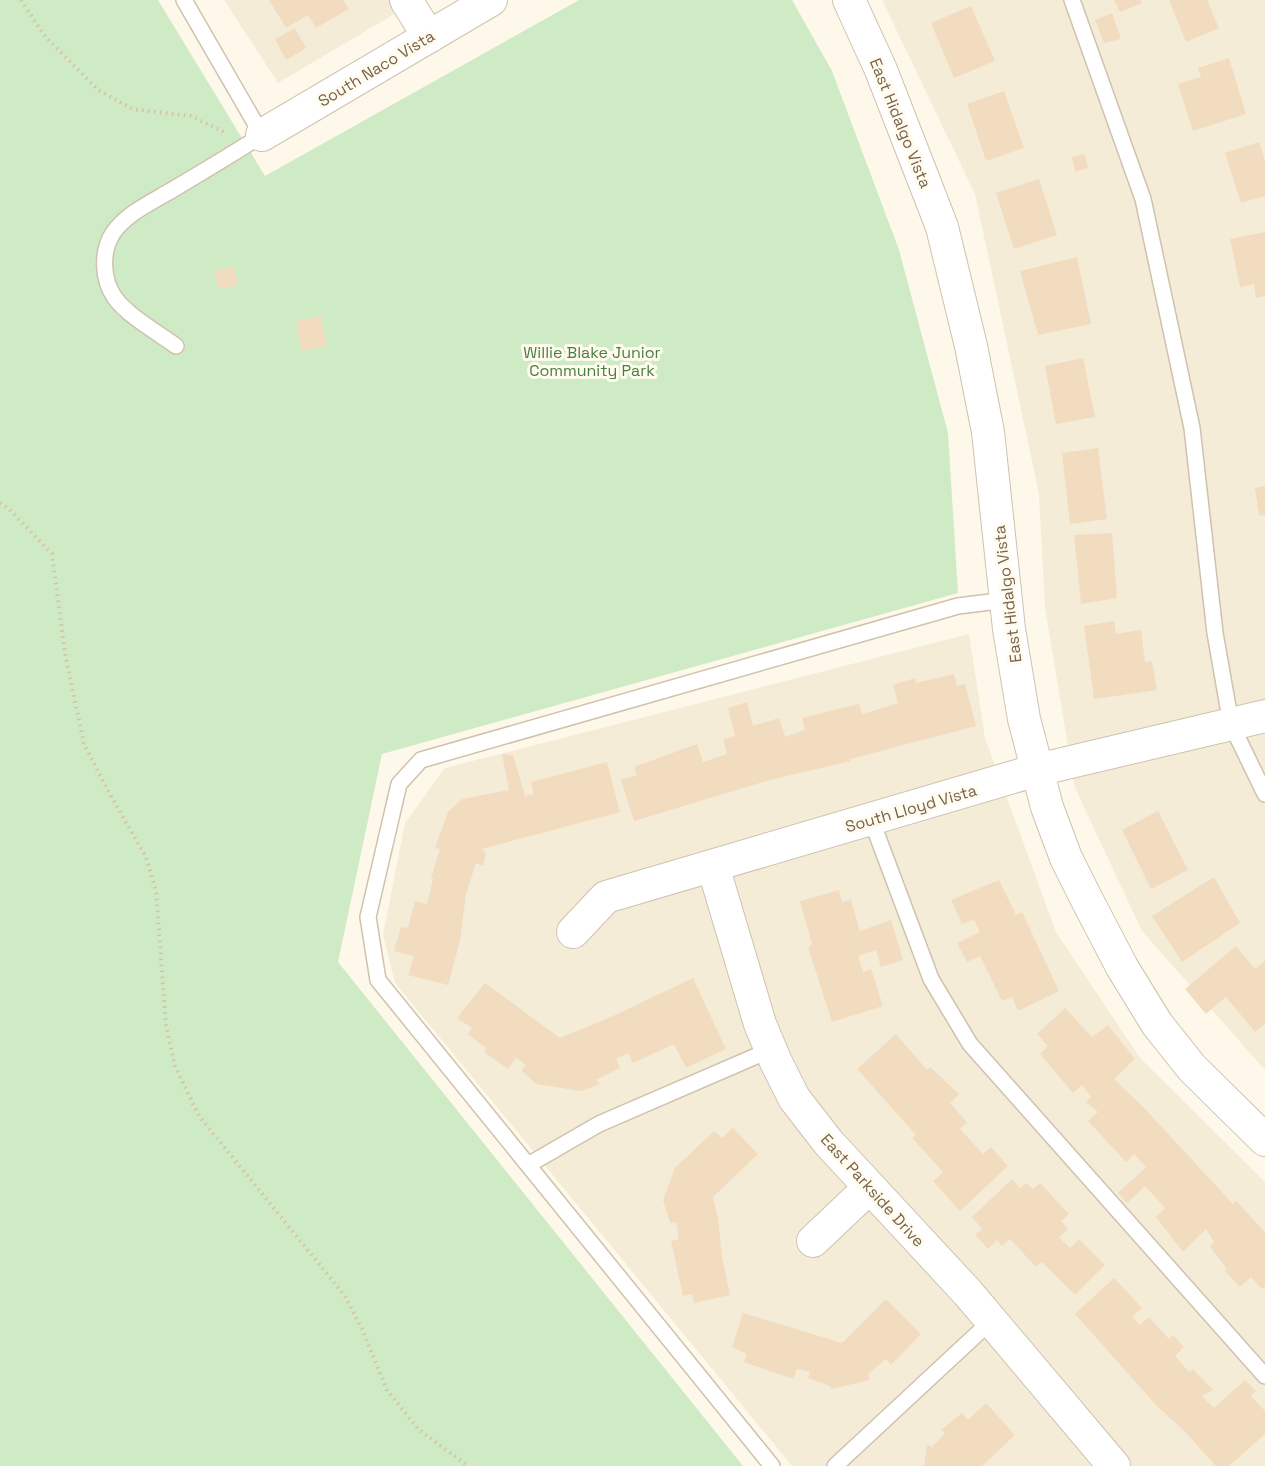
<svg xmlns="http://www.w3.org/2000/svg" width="1265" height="1466" font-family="'Space Grotesk',sans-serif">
<rect width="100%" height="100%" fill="#fdf8e9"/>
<path fill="#f4ecd7" d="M 224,0 L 418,0 L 278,83 Z
M 882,0 L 1265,0 L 1265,1070 L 1142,931 L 1075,788 L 1045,608 L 1039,494 L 975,194 Z
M 969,634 L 985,738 L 1056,932 L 1140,1058 L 1265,1182 L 1265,1466 L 792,1466 L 395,983 L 383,935 L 405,823 L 445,768 Z"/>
<path fill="#cfebc6" d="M 0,0 L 158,0 L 265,176 L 579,0 L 792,0 L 832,71 L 899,250 L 948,433 L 958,593 L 382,754 L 338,962 L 743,1466 L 0,1466 Z"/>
<path fill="#f2dcc0" d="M 269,0 L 343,0 L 349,9 L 316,28 L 308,15 L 286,28 Z
M 1114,0 L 1140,0 L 1142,3 L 1120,12 Z
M 1169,0 L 1207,0 L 1219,28 L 1186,42 Z
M 971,6 L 995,61 L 954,78 L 931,23 Z
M 1112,13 L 1121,39 L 1104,43 L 1095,20 Z
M 295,28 L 306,48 L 286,60 L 275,39 Z
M 1229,58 L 1246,114 L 1193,131 L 1178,84 L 1201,77 L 1198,68 Z
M 1004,91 L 1024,148 L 986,161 L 967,104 Z
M 1259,142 L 1265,161 L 1265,196 L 1241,203 L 1225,153 Z
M 1085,154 L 1088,168 L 1075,172 L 1072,157 Z
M 1039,179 L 1057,235 L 1014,249 L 996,193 Z
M 1265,232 L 1265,296 L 1256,298 L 1254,284 L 1240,287 L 1230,239 Z
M 1077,257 L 1091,324 L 1038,335 L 1020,271 Z
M 234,267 L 238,285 L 218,289 L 215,270 Z
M 321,316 L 327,346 L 301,351 L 296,321 Z
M 1083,358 L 1095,417 L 1056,424 L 1045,366 Z
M 1098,448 L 1107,519 L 1070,524 L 1062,453 Z
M 1265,486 L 1265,516 L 1259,515 L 1255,488 Z
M 1112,533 L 1117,598 L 1081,604 L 1074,535 Z
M 1114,621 L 1116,634 L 1141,630 L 1145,662 L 1152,661 L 1157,690 L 1094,699 L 1084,626 Z
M 954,674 L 957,686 L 965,684 L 976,726 L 850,759 L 851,761 L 770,780 L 634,821 L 621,780 L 637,775 L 634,767 L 697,744 L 703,762 L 727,754 L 723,739 L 735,736 L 728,708 L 747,702 L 753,726 L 779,718 L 785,737 L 805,730 L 802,718 L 859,704 L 862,714 L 876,710 L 898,703 L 893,685 L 915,678 L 916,683 Z
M 502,754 L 513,755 L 525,796 L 534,794 L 531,782 L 607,762 L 620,812 L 482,849 L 486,854 L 483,866 L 476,863 L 466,894 L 460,941 L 448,985 L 408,975 L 414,956 L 394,951 L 401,927 L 408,928 L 415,901 L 427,904 L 433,879 L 431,878 L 440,849 L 435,848 L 448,812 L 462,799 L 509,790 Z
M 1158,811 L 1188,870 L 1151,889 L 1122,830 Z
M 1214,877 L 1240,923 L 1182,962 L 1152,916 Z
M 999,880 L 1016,915 L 1022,912 L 1059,991 L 1018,1011 L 1012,997 L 1002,1001 L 980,956 L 967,962 L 957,943 L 980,932 L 974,920 L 962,924 L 951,900 Z
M 839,890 L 842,902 L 851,900 L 860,931 L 891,920 L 903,960 L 881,967 L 876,950 L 858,956 L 863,972 L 871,969 L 883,1006 L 832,1022 L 808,947 L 812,944 L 800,901 Z
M 1236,946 L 1255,969 L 1265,961 L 1265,1024 L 1255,1032 L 1226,997 L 1206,1014 L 1185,989 Z
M 693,978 L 726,1049 L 686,1068 L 674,1044 L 633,1063 L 628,1053 L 616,1059 L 620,1068 L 596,1080 L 600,1084 L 581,1091 L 536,1084 L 521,1070 L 526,1065 L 516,1058 L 508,1069 L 484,1052 L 486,1048 L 468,1034 L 472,1028 L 457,1018 L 485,983 L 560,1038 L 611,1017 Z
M 1065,1008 L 1092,1037 L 1108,1025 L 1135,1059 L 1114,1079 L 1145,1109 L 1233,1204 L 1236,1201 L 1265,1232 L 1265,1286 L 1262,1289 L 1251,1277 L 1240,1287 L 1224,1270 L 1227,1269 L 1210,1247 L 1214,1242 L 1206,1229 L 1183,1252 L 1156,1217 L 1165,1208 L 1145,1186 L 1127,1203 L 1118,1193 L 1146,1167 L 1134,1154 L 1126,1162 L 1088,1121 L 1098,1112 L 1086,1102 L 1091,1097 L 1082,1085 L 1073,1093 L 1040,1054 L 1048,1046 L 1037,1034 Z
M 896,1034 L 927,1070 L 930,1067 L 959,1094 L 950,1103 L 967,1122 L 960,1129 L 983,1154 L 991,1147 L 1008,1166 L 960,1211 L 933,1181 L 943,1172 L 912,1138 L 916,1135 L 857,1069 Z
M 733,1128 L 758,1154 L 713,1197 L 718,1218 L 722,1257 L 730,1295 L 694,1303 L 692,1294 L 683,1296 L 671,1241 L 679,1239 L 676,1222 L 670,1223 L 663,1200 L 675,1168 L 714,1131 L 722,1138 Z
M 1012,1179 L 1020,1188 L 1026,1183 L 1033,1189 L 1040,1183 L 1069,1214 L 1061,1221 L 1068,1229 L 1059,1237 L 1070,1248 L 1079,1239 L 1105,1265 L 1075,1295 L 1042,1262 L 1036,1267 L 1010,1239 L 1002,1246 L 997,1240 L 988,1249 L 975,1235 L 982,1229 L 972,1217 Z
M 1114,1278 L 1142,1308 L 1132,1317 L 1140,1325 L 1149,1317 L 1169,1339 L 1173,1335 L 1184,1347 L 1175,1356 L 1189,1372 L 1193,1369 L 1213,1390 L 1202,1396 L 1214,1408 L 1245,1380 L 1256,1391 L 1251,1396 L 1265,1411 L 1265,1434 L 1229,1466 L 1216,1466 L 1186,1433 L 1155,1404 L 1075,1314 Z
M 886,1299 L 921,1334 L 891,1365 L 886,1359 L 868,1374 L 869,1380 L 832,1389 L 830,1386 L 808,1378 L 810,1372 L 797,1369 L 793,1379 L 744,1362 L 747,1354 L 732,1347 L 743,1313 L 842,1343 Z
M 986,1403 L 1015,1435 L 982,1466 L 924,1466 L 927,1445 L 932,1447 L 945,1433 L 941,1430 L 962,1413 L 968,1420 Z"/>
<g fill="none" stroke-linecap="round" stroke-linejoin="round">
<g stroke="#cfc2ae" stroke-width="18">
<path id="lane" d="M 1072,0 L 1143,199 L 1192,428 L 1215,633 L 1231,724 L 1265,794
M 176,346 C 157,332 128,316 115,298 C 102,280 101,251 113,233 C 127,213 152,202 172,190 C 202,172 233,154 262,135 L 184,0
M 871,819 L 931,979 L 970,1044 L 1265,1376
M 528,1165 L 599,1124 L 770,1050
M 772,1466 L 378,980 L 368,917 L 399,784 L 421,760 L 958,606 L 1006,600
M 835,1466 L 991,1321"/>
</g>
<g stroke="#cfc2ae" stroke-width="34">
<path id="street" d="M 406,0 L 429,37
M 849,0 L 881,70 L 942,227 L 971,346 L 988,432 L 1009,629 L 1024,719 L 1047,807 L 1066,858 L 1086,898 L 1122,967 L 1157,1024 L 1192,1068 L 1265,1140
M 262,135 L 491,0
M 713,866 L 760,1024 L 776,1062 L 794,1098 L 828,1142 L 968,1293 L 1114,1466
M 573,932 L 606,897 L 1037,770 L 1265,716
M 813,1241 L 870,1187"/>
</g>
<path stroke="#d8c0a2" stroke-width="4" stroke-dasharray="1.5 4.5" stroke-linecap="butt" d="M 21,0 L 44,35 L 97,89 L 132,109 L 191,116 L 224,132
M 0,503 L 9,509 L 52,554 L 65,653 L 84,744 L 107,789 L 146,857 L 156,891 L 166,1026 L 175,1066 L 199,1116 L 345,1296 L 362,1329 L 387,1390 L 418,1429 L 468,1466"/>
<use href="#lane" stroke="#fff" stroke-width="15"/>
<use href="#street" stroke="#fff" stroke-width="32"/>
</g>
<g text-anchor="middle" stroke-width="6" stroke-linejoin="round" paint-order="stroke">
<g font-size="16" fill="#78624c" stroke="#fffbef">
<text transform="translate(376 68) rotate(-31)" y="6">South Naco Vista</text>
<text transform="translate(901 123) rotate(68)" y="6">East Hidalgo Vista</text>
<text transform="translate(1007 594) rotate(-97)" y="6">East Hidalgo Vista</text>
<text transform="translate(911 808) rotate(-16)" y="6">South Lloyd Vista</text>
<text transform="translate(873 1190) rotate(48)" y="6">East Parkside Drive</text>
</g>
<g font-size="16" fill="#4b7e43" stroke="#fffbef">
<text x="592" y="358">Willie Blake Junior<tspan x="592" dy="18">Community Park</tspan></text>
</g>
</g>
</svg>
